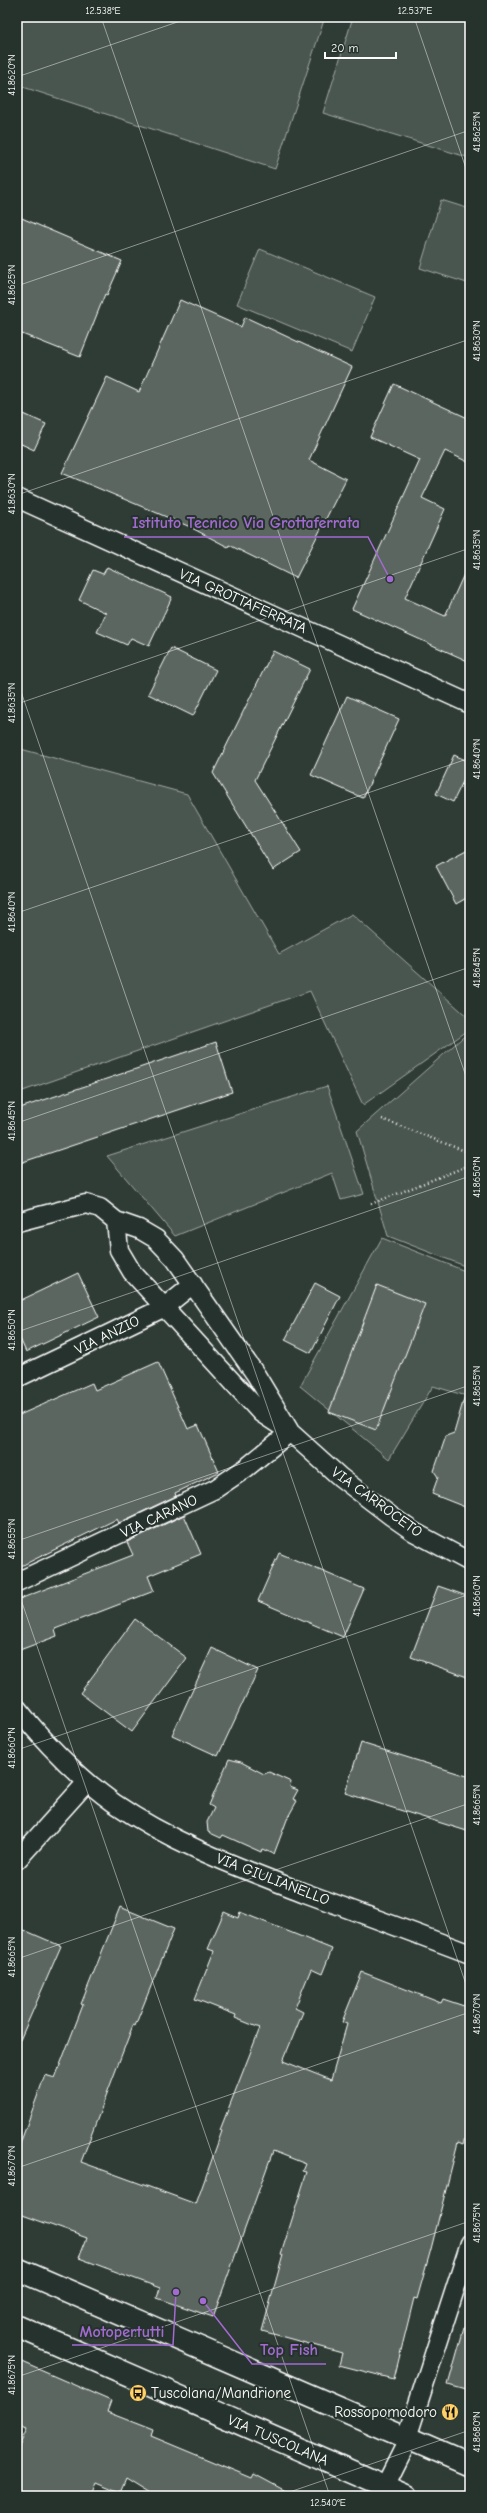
<svg xmlns="http://www.w3.org/2000/svg" width="487" height="2513" font-family="'Comic Neue',sans-serif">
<rect width="100%" height="100%" fill="#2f3b35"/>
<filter id="ink" filterUnits="userSpaceOnUse"><feTurbulence type="fractalNoise" baseFrequency=".025" numOctaves="2"/><feDisplacementMap in="SourceGraphic" scale="8" xChannelSelector="R" yChannelSelector="G"/><feConvolveMatrix kernelMatrix="1 2 1 2 8 2 1 2 1" color-interpolation-filters="sRGB"/></filter>
<g filter="url(#ink)">
<path fill="#4a544f" stroke="#a4aaa7" d="M 17,17 L 325,17 L 275,169 L 17,85 Z
M 353,17 L 470,17 L 470,158 L 323,113 Z
M 441,200 L 470,209 L 470,284 L 420,268 Z
M 260,249 L 375,297 L 352,352 L 237,304 Z
M 17,748 L 187,794 L 279,954 L 352,914 L 470,1019 L 470,1029 L 363,1105 L 310,991 L 17,1093 Z
M 470,1031 L 470,1268 L 388,1236 L 357,1131 Z
M 327,1086 L 364,1194 L 341,1200 L 332,1173 L 175,1236 L 107,1156 Z
M 382,1238 L 470,1273 L 470,1397 L 433,1386 L 389,1459 L 300,1386 Z"/>
<path fill="#5b6661" stroke="#fff" d="M 17,216 L 122,261 L 107,295 L 105,294 L 80,357 L 17,332 Z
M 180,300 L 241,327 L 245,317 L 352,367 L 309,460 L 346,479 L 296,578 L 229,545 L 228,547 L 188,526 L 62,473 L 107,377 L 139,392 Z
M 394,384 L 470,419 L 470,463 L 445,451 L 422,498 L 445,509 L 405,598 L 445,616 L 470,561 L 470,662 L 352,609 L 420,460 L 370,437 Z
M 17,411 L 46,424 L 34,450 L 17,442 Z
M 107,567 L 172,597 L 149,646 L 131,638 L 127,645 L 97,632 L 106,613 L 79,600 L 93,570 L 103,574 Z
M 171,648 L 216,670 L 193,716 L 148,694 Z
M 273,651 L 310,669 L 255,780 L 301,852 L 273,870 L 213,773 Z
M 347,696 L 399,719 L 363,798 L 311,775 Z
M 454,755 L 470,762 L 470,767 L 453,802 L 436,794 Z
M 470,848 L 470,896 L 456,904 L 436,866 Z
M 216,1042 L 232,1092 L 17,1164 L 17,1109 Z
M 78,1273 L 99,1317 L 26,1352 L 17,1332 L 17,1302 Z
M 315,1283 L 340,1296 L 311,1353 L 285,1340 Z
M 377,1285 L 425,1304 L 376,1430 L 329,1412 Z
M 158,1362 L 188,1429 L 198,1425 L 219,1472 L 175,1493 L 176,1496 L 119,1523 L 117,1519 L 17,1568 L 17,1416 L 92,1383 L 95,1390 Z
M 465,1395 L 470,1396 L 470,1509 L 432,1494 L 438,1477 L 434,1471 L 446,1436 L 454,1433 Z
M 184,1515 L 201,1554 L 148,1576 L 154,1591 L 55,1629 L 57,1636 L 17,1651 L 17,1600 L 133,1555 L 127,1542 Z
M 279,1553 L 364,1589 L 343,1637 L 258,1601 Z
M 438,1586 L 470,1597 L 470,1678 L 411,1657 Z
M 135,1619 L 187,1658 L 132,1732 L 80,1693 Z
M 212,1648 L 258,1670 L 218,1756 L 172,1735 Z
M 361,1743 L 470,1777 L 470,1832 L 345,1793 Z
M 229,1759 L 241,1762 L 264,1774 L 269,1772 L 291,1782 L 290,1787 L 298,1790 L 293,1799 L 297,1801 L 288,1817 L 274,1854 L 262,1849 L 261,1852 L 223,1835 L 221,1838 L 208,1832 L 207,1822 L 214,1808 L 209,1805 Z
M 120,1907 L 174,1929 L 135,2026 L 133,2025 L 81,2162 L 196,2204 L 222,2131 L 220,2130 L 260,2028 L 235,2018 L 236,2015 L 195,1999 L 214,1951 L 208,1949 L 224,1912 L 238,1918 L 240,1912 L 332,1949 L 322,1974 L 311,1969 L 295,2008 L 303,2012 L 283,2061 L 331,2080 L 347,2024 L 342,2022 L 362,1972 L 441,2003 L 443,1999 L 470,2008 L 470,2121 L 463,2144 L 458,2142 L 431,2249 L 417,2299 L 414,2298 L 394,2379 L 339,2365 L 342,2353 L 262,2331 L 283,2255 L 281,2254 L 307,2172 L 303,2171 L 306,2164 L 273,2151 L 213,2317 L 157,2298 L 160,2288 L 79,2258 L 87,2238 L 17,2213 L 17,2152 L 45,2075 L 55,2078 L 83,2005 L 81,2004 Z
M 17,1927 L 61,1946 L 17,2047 Z
M 464,2328 L 470,2328 L 470,2391 L 448,2385 Z
M 17,2360 L 111,2401 L 107,2412 L 153,2430 L 151,2436 L 252,2478 L 254,2474 L 295,2496 L 155,2496 L 126,2478 L 120,2492 L 96,2482 L 90,2496 L 17,2496 L 17,2451 L 27,2429 L 17,2425 Z"/>
<g fill="none" stroke-linecap="round" stroke-linejoin="round">
<g stroke="#fff" stroke-width="21">
<path id="street" d="M 17,498 L 470,704
M 116,1221 L 119,1250 L 132,1272 L 261,1413 L 290,1432 L 340,1477 L 391,1516 L 414,1532 L 470,1562
M 17,1222 L 86,1204 L 100,1208 L 116,1221 L 139,1229 L 156,1239 L 175,1259 L 256,1375 L 289,1430
M 17,1378 L 163,1308 L 193,1284
M 17,1582 L 215,1489 L 246,1468 L 290,1432
M 17,1708 C 45,1743 78,1777 114,1803 C 172,1843 240,1868 305,1893 C 360,1913 415,1933 470,1954
M 17,1860 L 87,1782
M 385,2486 L 403,2450 L 470,2243"/>
</g>
<g stroke="#fff" stroke-width="25">
<path id="primary" d="M 17,2269 L 470,2465
M 17,2326 L 407,2496"/>
</g>
<path stroke="#fff" stroke-width="2.5" stroke-dasharray="1 3" stroke-linecap="butt" d="M 382,1119 L 470,1153
M 371,1204 L 470,1165"/>
<use href="#street" stroke="#26332d" stroke-width="18"/>
<use href="#primary" stroke="#26332d" stroke-width="22"/>
</g>
</g>
<path fill="none" stroke="#fff" stroke-width="1" stroke-opacity="0.45" d="M 101,17 L 470,1088M 414,17 L 470,180M 17,77 L 192,17M 17,286 L 470,130M 17,495 L 470,339M 17,680 L 470,1996M 17,704 L 470,548M 17,913 L 470,758M 17,1123 L 470,967M 17,1332 L 470,1176M 17,1541 L 470,1385M 17,1588 L 330,2496M 17,1750 L 470,1594M 17,1959 L 470,1803M 17,2168 L 470,2012M 17,2377 L 470,2221M 278,2496 L 470,2430"/>
<defs>
<g id="bus-disc" transform="scale(0.9)"><circle r="9.5" fill="#ffd166" stroke="#26332d"/><path d="M-5-6H5V4H4V6H2V4H-2V6H-4V4H-5ZM-3.5-4V0h7V-4ZM-3.5 1.2v1.5H-2V1.2ZM2 1.2v1.5H3.5V1.2Z" fill="#111"/></g>
<g id="restaurant-disc" transform="scale(0.9)"><circle r="9.5" fill="#ffd166" stroke="#26332d"/><path d="M-5-6h1v4h1v-4h1v4h1v-4h1v5L-1.5 .5V6h-2V.5L-5-1ZM5-6V6H3V1.5H1.5Q1.5-4 5-6Z" fill="#111"/></g>
</defs>
<g fill-rule="evenodd">
<use href="#bus-disc" x="138" y="2393"/>
<use href="#restaurant-disc" x="450" y="2412"/>
</g>
<g text-anchor="middle" stroke-width="4" stroke-linejoin="round" paint-order="stroke">
<g font-size="15" fill="#fff" stroke="#26332d">
<text transform="translate(243 601) rotate(24)" y="5">VIA GROTTAFERRATA</text>
<text transform="translate(107 1335) rotate(-26)" y="5">VIA ANZIO</text>
<text transform="translate(377 1502) rotate(36)" y="5">VIA CARROCETO</text>
<text transform="translate(159 1516) rotate(-25)" y="5">VIA CARANO</text>
<text transform="translate(273 1879) rotate(21)" y="5">VIA GIULIANELLO</text>
<text transform="translate(278 2440) rotate(23)" y="5">VIA TUSCOLANA</text>
</g>
<g font-size="15" fill="#fff" stroke="#26332d" text-anchor="start">
<text x="151" y="2398">Tuscolana/Mandrione</text>
<text x="437" y="2417" text-anchor="end">Rossopomodoro</text>
</g>
</g>
<path fill="none" stroke="#a36bd2" stroke-width="1.5" d="M390 579L368 537H124M176 2292L173 2345H72M203 2301L252 2364H326"/>
<g fill="#a36bd2" stroke="#26332d" stroke-width="1.5">
<circle cx="390" cy="579" r="4"/>
<circle cx="176" cy="2292" r="4"/>
<circle cx="203" cy="2301" r="4"/>
</g>
<g font-size="16" text-anchor="middle" font-weight="bold" fill="#a36bd2" stroke="#26332d" stroke-width="4" stroke-linejoin="round" paint-order="stroke">
<text x="246" y="528">Istituto Tecnico Via Grottaferrata</text>
<text x="122" y="2337">Motopertutti</text>
<text x="289" y="2355">Top Fish</text>
</g>
<rect width="487" height="2513" fill="none" stroke="#26332d" stroke-width="44"/>
<path d="M325 52v6h71v-6" fill="none" stroke="#ffffff" stroke-width="2"/>
<text x="331" y="52" font-size="12" fill="#ffffff" stroke="#26332d" stroke-width="3" paint-order="stroke">20 m</text>
<rect x="22" y="22" width="443" height="2469" fill="none" stroke="#fff" stroke-width="1.5"/>
<g font-size="10" text-anchor="middle" fill="#fff">
<text x="103" y="14">12.538°E</text>
<text x="415" y="14">12.537°E</text>
<text transform="translate(11 75) rotate(-90)" y="4">41.8620°N</text>
<text transform="translate(476 132) rotate(-90)" y="4">41.8625°N</text>
<text transform="translate(11 285) rotate(-90)" y="4">41.8625°N</text>
<text transform="translate(476 341) rotate(-90)" y="4">41.8630°N</text>
<text transform="translate(11 494) rotate(-90)" y="4">41.8630°N</text>
<text transform="translate(476 550) rotate(-90)" y="4">41.8635°N</text>
<text transform="translate(11 703) rotate(-90)" y="4">41.8635°N</text>
<text transform="translate(476 759) rotate(-90)" y="4">41.8640°N</text>
<text transform="translate(11 912) rotate(-90)" y="4">41.8640°N</text>
<text transform="translate(476 968) rotate(-90)" y="4">41.8645°N</text>
<text transform="translate(11 1121) rotate(-90)" y="4">41.8645°N</text>
<text transform="translate(476 1177) rotate(-90)" y="4">41.8650°N</text>
<text transform="translate(11 1330) rotate(-90)" y="4">41.8650°N</text>
<text transform="translate(476 1386) rotate(-90)" y="4">41.8655°N</text>
<text transform="translate(11 1539) rotate(-90)" y="4">41.8655°N</text>
<text transform="translate(476 1596) rotate(-90)" y="4">41.8660°N</text>
<text transform="translate(11 1748) rotate(-90)" y="4">41.8660°N</text>
<text transform="translate(476 1805) rotate(-90)" y="4">41.8665°N</text>
<text transform="translate(11 1957) rotate(-90)" y="4">41.8665°N</text>
<text transform="translate(476 2014) rotate(-90)" y="4">41.8670°N</text>
<text transform="translate(11 2166) rotate(-90)" y="4">41.8670°N</text>
<text transform="translate(476 2223) rotate(-90)" y="4">41.8675°N</text>
<text transform="translate(11 2375) rotate(-90)" y="4">41.8675°N</text>
<text transform="translate(476 2432) rotate(-90)" y="4">41.8680°N</text>
<text x="328" y="2506">12.540°E</text>
</g>
</svg>
